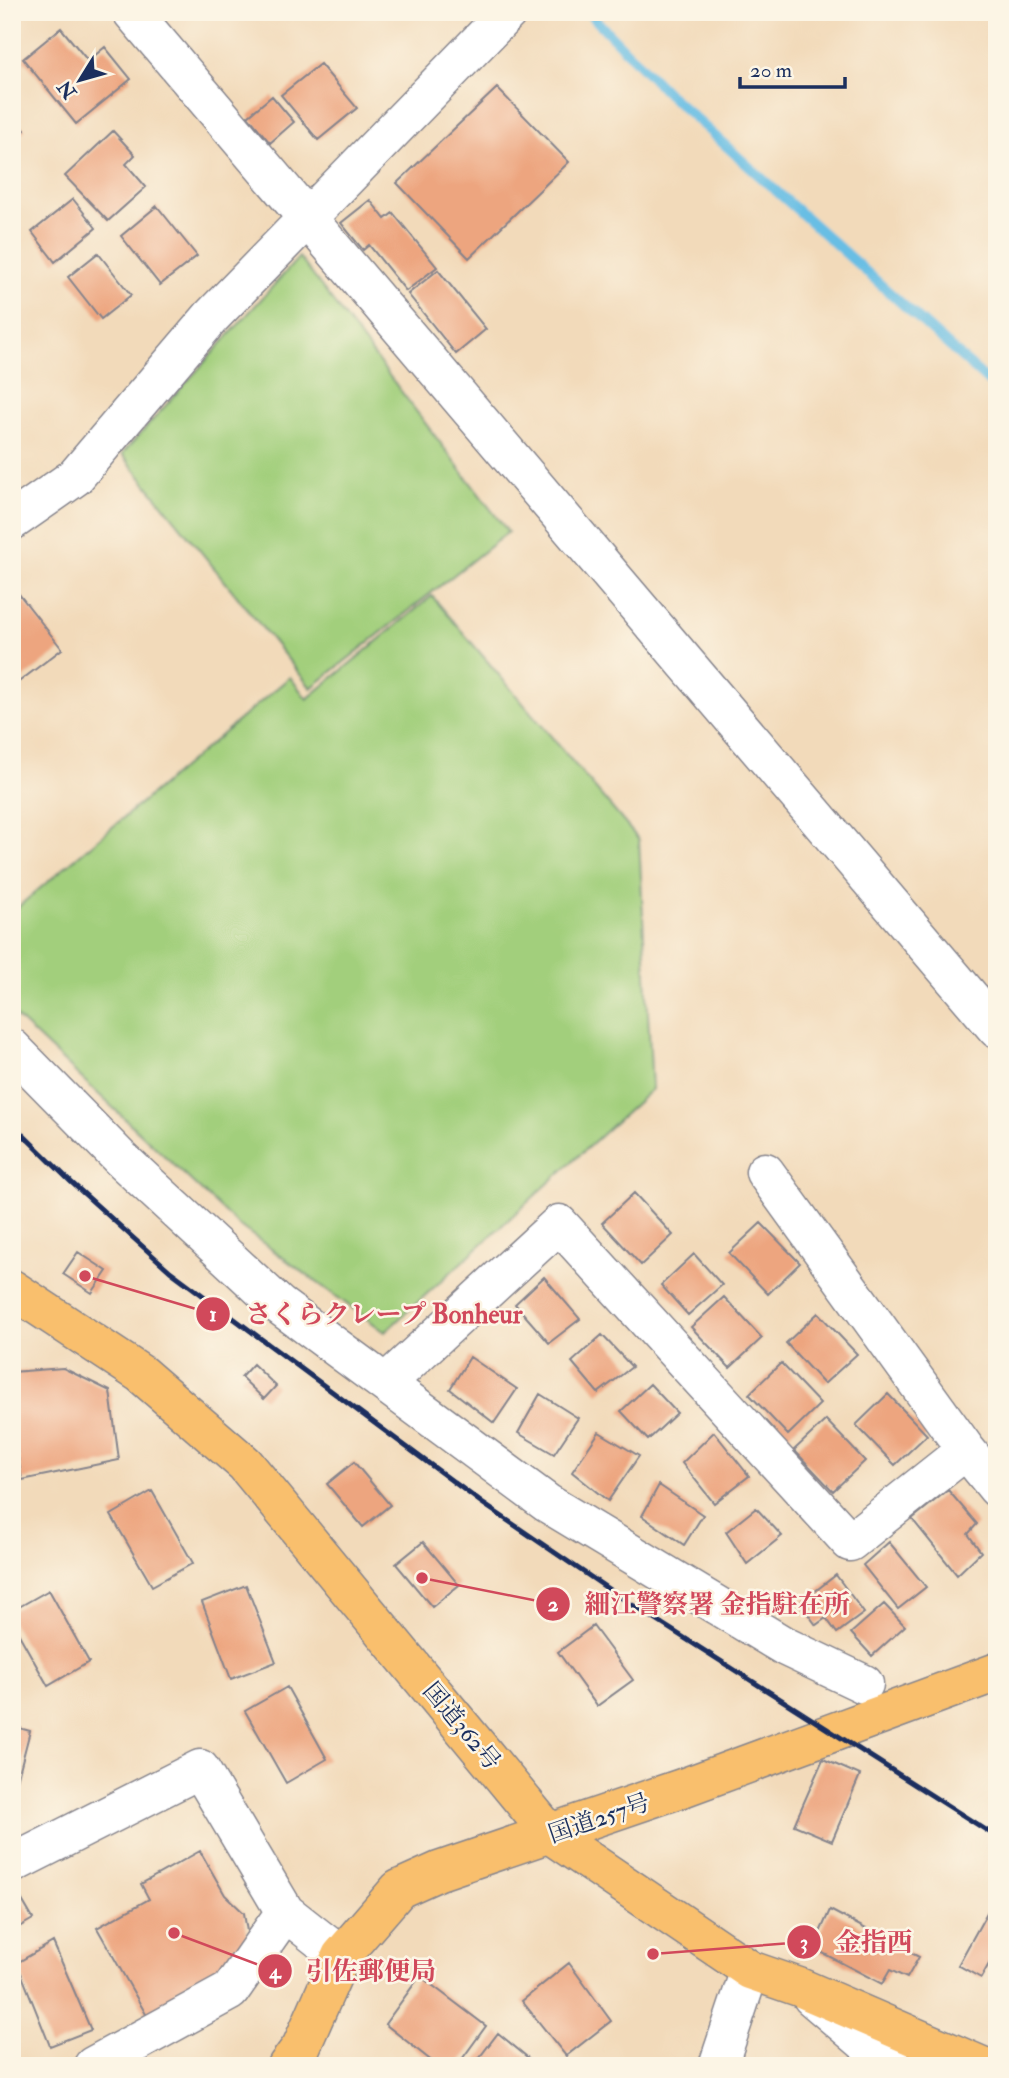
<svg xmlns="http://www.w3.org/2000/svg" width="1009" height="2078" font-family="'IM FELL Double Pica','Noto Serif JP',serif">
<rect width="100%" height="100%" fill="#fcf5e5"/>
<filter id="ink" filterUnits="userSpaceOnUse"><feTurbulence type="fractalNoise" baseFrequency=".0143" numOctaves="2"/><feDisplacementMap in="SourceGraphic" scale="14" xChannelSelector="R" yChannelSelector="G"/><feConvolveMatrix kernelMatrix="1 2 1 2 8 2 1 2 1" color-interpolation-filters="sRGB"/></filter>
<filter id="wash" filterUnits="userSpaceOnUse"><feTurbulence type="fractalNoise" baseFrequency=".00686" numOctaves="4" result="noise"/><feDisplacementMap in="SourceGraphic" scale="28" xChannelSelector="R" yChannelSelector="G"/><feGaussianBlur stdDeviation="1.57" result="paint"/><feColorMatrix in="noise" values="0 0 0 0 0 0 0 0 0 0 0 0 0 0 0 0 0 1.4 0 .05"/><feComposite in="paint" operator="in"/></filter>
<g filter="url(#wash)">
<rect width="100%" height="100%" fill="#f2daba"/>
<path fill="#a2cf7b" stroke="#5e7f6c" stroke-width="2" d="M 299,257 L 508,532 L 311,688 L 122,454 Z
M 432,596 L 639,840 L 652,1089 L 385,1332 L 237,1224 L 12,1013 L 12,912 L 290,677 L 307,699 Z"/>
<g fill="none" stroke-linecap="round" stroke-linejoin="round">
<path stroke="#67bee4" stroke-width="10" d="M 588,12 L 667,93 L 997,389"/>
</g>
<g id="blocks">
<path fill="#eda57f" d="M 61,28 L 88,61 L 105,47 L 131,79 L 76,124 L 23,59 Z
M 320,64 L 357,108 L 318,140 L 281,95 Z
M 497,88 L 569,162 L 469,258 L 397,183 Z
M 272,96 L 294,122 L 270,143 L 248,116 Z
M 12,114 L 25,130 L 12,141 Z
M 113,131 L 135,155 L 126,164 L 146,187 L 108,221 L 65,176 Z
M 73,199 L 96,228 L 55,262 L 32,232 Z
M 370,200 L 385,219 L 393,213 L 437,267 L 406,291 L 369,245 L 363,250 L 341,223 Z
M 157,206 L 197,256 L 160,285 L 121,236 Z
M 98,253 L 131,295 L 101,319 L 68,277 Z
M 438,270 L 486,329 L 456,354 L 408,294 Z
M 12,585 L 62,649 L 12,687 Z
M 634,1193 L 673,1235 L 641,1265 L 602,1223 Z
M 761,1223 L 800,1263 L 768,1294 L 729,1253 Z
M 78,1252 L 107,1271 L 92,1293 L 63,1274 Z
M 694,1254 L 722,1285 L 688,1315 L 661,1285 Z
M 544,1277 L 580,1319 L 549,1343 L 515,1304 Z
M 724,1297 L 762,1338 L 730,1368 L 691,1327 Z
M 818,1313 L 857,1354 L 824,1384 L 786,1343 Z
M 602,1335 L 632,1367 L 598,1393 L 572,1362 Z
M 470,1357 L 517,1389 L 494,1423 L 450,1389 Z
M 781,1363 L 820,1404 L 788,1435 L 749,1394 Z
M 253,1364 L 276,1386 L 264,1399 L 241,1377 Z
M 63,1368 L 110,1391 L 119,1460 L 22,1480 L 12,1422 L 12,1372 Z
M 650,1384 L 677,1413 L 648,1440 L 621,1411 Z
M 540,1394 L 578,1418 L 554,1454 L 518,1433 Z
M 888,1394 L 927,1435 L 895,1465 L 856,1425 Z
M 826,1420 L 865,1461 L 833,1491 L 794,1450 Z
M 599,1432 L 639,1456 L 608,1501 L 572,1472 Z
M 714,1432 L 749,1476 L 714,1503 L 682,1463 Z
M 354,1462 L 390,1505 L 363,1527 L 327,1484 Z
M 659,1485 L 703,1515 L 684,1545 L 642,1516 Z
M 948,1490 L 977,1524 L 968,1534 L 981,1552 L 957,1575 L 912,1519 Z
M 152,1491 L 193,1563 L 152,1586 L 111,1515 Z
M 756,1508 L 782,1536 L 747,1564 L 726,1532 Z
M 423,1542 L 459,1585 L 432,1607 L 396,1564 Z
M 889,1542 L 926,1587 L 898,1609 L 863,1565 Z
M 836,1575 L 864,1613 L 837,1633 L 826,1618 L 816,1625 L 800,1603 Z
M 246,1585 L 276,1662 L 231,1679 L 202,1602 Z
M 49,1590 L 89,1662 L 48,1686 L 12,1622 L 12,1611 Z
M 884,1604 L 905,1626 L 872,1656 L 851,1633 Z
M 593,1626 L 633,1680 L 597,1706 L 558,1652 Z
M 287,1687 L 327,1759 L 286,1783 L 245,1711 Z
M 12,1726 L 30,1731 L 13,1796 L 12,1796 Z
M 823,1759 L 860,1775 L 832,1841 L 794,1825 Z
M 200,1851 L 225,1895 L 244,1913 L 248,1938 L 229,1971 L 147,2016 L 97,1928 L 149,1899 L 141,1884 Z
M 12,1883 L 33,1919 L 12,1931 Z
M 989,1909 L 997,1914 L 997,1966 L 990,1962 L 981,1978 L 958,1965 Z
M 830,1910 L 919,1957 L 907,1978 L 890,1970 L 882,1984 L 813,1948 Z
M 53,1942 L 91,2030 L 50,2046 L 17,1963 Z
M 569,1963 L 611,2021 L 566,2056 L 522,2001 Z
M 420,1976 L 486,2026 L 457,2066 L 438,2066 L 385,2024 Z
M 498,2033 L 538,2066 L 473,2066 Z"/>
</g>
</g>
<g filter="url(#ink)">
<use href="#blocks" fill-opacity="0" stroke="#86848c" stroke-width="2"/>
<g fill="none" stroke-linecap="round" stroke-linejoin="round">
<g stroke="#86848c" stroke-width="41">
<path id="minor" d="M 132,12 L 997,1029
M 12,521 L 75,477 L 211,317 L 508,12
M 12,1048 L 120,1158 L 279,1305 L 547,1503 L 786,1647 L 864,1684
M 765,1172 L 966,1450
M 387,1382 L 559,1224 L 850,1542 L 966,1450 L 997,1488
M 12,1864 L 200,1769 L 285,1912
M 812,1997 L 893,2066
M 93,2066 L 230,1991 L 285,1912 L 341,1956
M 718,2066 L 750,1970"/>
</g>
<g stroke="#86848c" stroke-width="41">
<path id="highway" d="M 12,1289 L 141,1374 L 245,1464 L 551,1835 L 750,1970 L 799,1987 L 982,2066
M 287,2066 L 301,2047 L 341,1956 L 399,1889 L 439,1871 L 685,1787 L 997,1672"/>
</g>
<use href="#minor" stroke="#fff" stroke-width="38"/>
<use href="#highway" stroke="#f9bf6d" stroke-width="38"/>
<path stroke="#1b2f5e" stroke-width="5" d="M 12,1124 L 71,1182 L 170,1271 L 482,1503 L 620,1597 L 997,1837"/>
</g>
</g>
<g text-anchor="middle" stroke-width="5" stroke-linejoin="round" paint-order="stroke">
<g font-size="24" fill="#1b2f5e" stroke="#fcf5e5">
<text transform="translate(462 1726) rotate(50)" y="8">国道362号</text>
<text transform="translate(599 1818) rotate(-19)" y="8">国道257号</text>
</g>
</g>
<path fill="none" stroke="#d1495b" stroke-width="2.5" d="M85 1276L213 1314M422 1578L553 1604M653 1954L804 1942M174 1933L275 1971"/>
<g fill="#d1495b" stroke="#fcf5e5" stroke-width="2.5">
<circle cx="85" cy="1276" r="7"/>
<circle cx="422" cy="1578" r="7"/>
<circle cx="653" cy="1954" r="7"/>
<circle cx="174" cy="1933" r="7"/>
<circle cx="213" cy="1314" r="18"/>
<circle cx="553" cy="1604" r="18"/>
<circle cx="804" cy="1942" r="18"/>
<circle cx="275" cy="1971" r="18"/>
</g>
<g font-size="21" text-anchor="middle" font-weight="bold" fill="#fff">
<text x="213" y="1321">1</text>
<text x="553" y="1611">2</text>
<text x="804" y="1949">3</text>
<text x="275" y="1978">4</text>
</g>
<g font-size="26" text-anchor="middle" font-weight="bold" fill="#d1495b" stroke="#fcf5e5" stroke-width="5" stroke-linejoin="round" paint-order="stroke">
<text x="384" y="1323">さくらクレープ Bonheur</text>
<text x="717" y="1613">細江警察署 金指駐在所</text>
<text x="874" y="1951">金指西</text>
<text x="371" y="1980">引佐郵便局</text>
</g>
<rect width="1009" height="2078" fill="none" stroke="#fcf5e5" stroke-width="42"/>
<g transform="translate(80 80) rotate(233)" stroke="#fcf5e5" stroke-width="5" paint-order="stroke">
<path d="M0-5L12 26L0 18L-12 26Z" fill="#1b2f5e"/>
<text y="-10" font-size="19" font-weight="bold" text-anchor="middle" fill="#1b2f5e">N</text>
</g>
<path d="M740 77v10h105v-10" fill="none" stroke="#1b2f5e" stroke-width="3.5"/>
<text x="750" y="77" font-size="21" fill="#1b2f5e" stroke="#fcf5e5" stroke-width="5" paint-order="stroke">20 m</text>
</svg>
